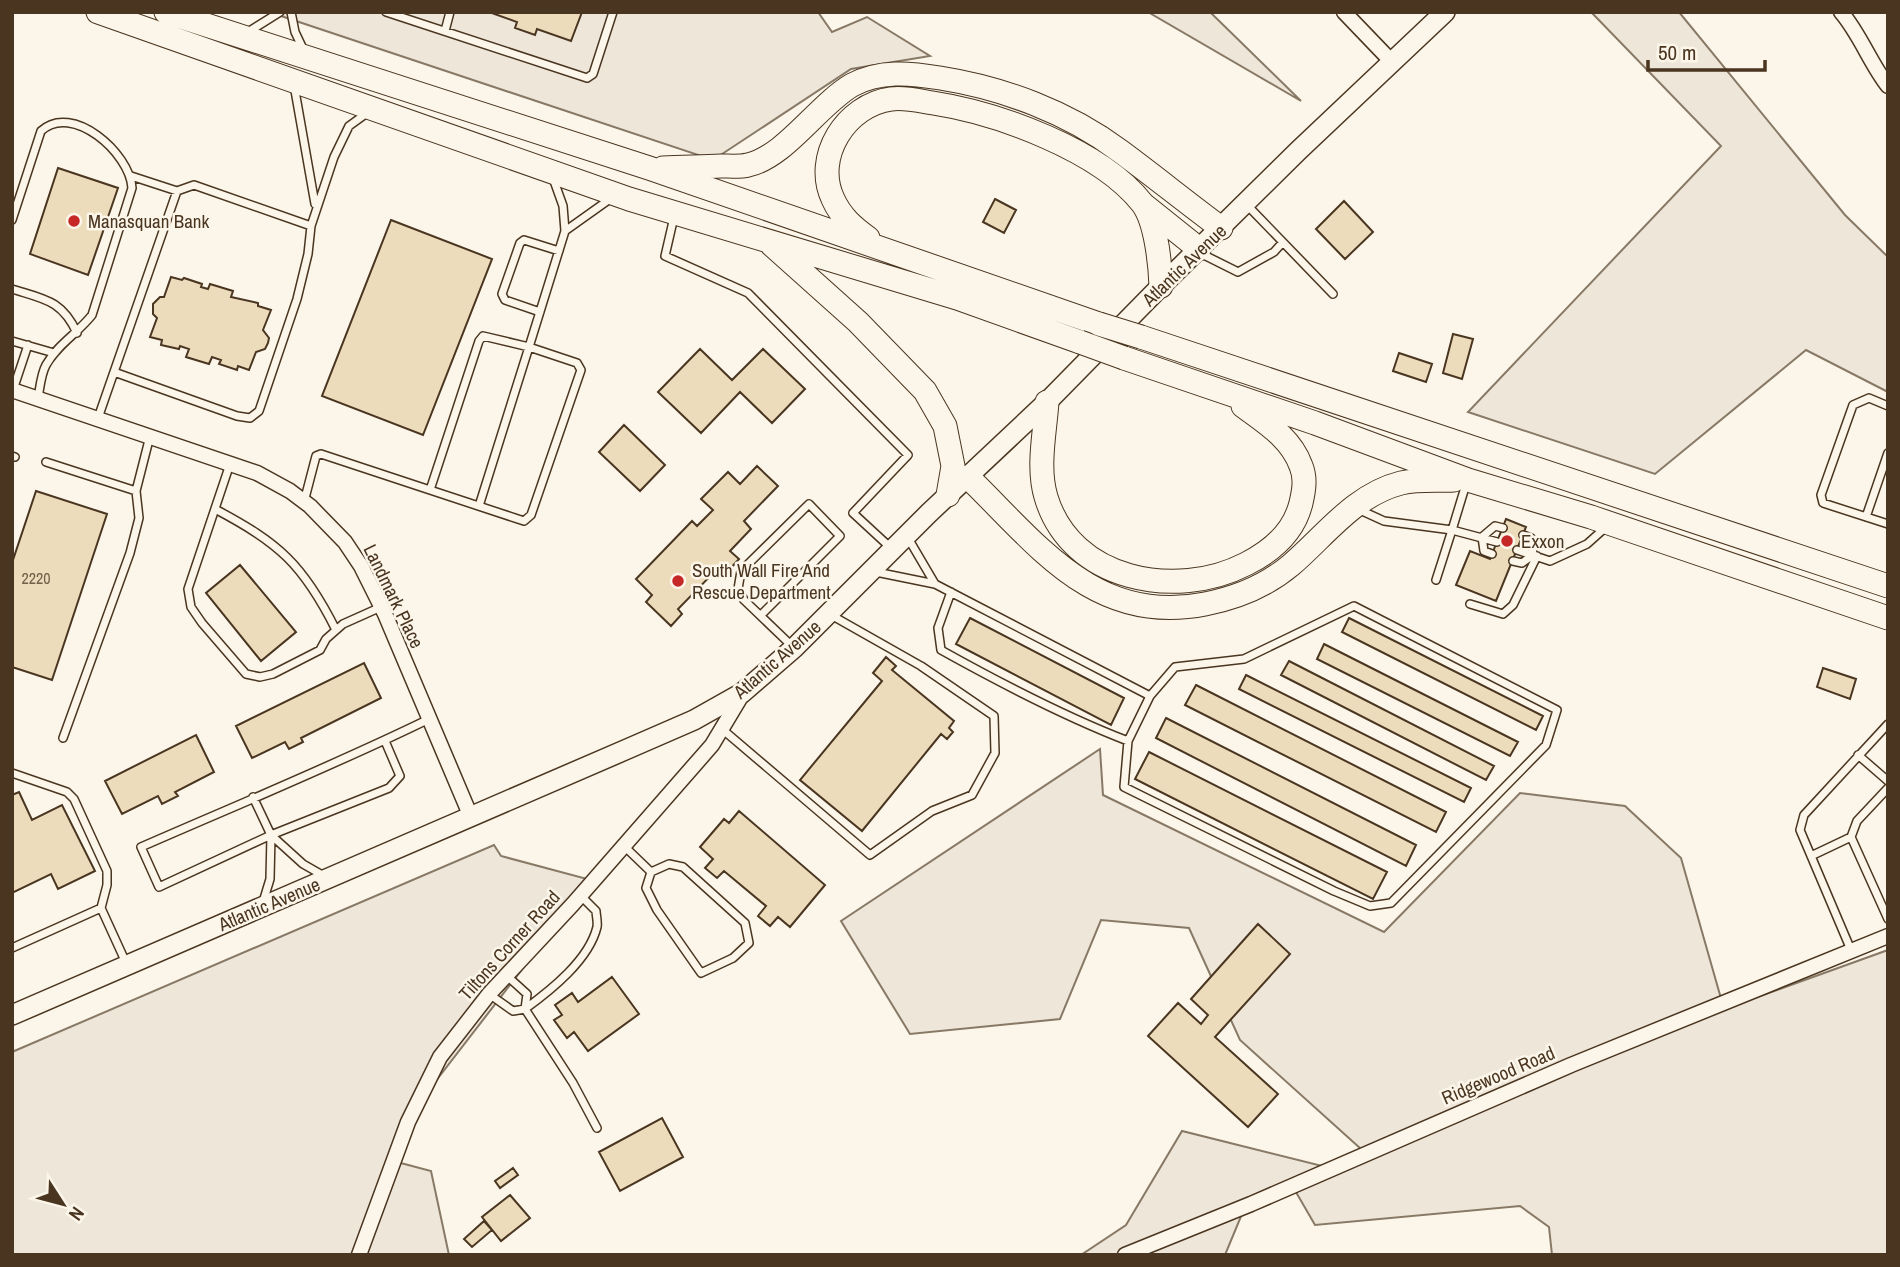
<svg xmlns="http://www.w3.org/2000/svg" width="1900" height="1267" font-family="'Archivo Narrow',sans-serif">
<rect width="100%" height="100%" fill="#fbf6e9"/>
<path fill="#ede6d9" stroke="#887966" stroke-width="2" d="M 269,12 L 818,12 L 832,32 L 867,17 L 930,56 L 851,69 L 713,160 Z
M 1148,12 L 1210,12 L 1301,101 Z
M 1591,12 L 1679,12 L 1845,215 L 1888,257 L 1888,392 L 1806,350 L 1655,474 L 1468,412 L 1721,146 Z
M 1100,749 L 1103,795 L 1384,932 L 1520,793 L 1625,806 L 1681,858 L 1724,1009 L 1888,950 L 1888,1255 L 1552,1255 L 1549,1227 L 1520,1206 L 1315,1225 L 1289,1180 L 1249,1197 L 1225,1255 L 1081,1255 L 1126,1225 L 1182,1131 L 1322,1166 L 1361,1149 L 1240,1040 L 1189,928 L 1101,920 L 1060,1019 L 910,1034 L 841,921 Z
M 494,845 L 501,856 L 591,880 L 415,1108 L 397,1162 L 431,1171 L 449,1255 L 12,1255 L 12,1052 Z"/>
<path fill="#ecdcbc" stroke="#4a3520" stroke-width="2" d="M 489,12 L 582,12 L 571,41 L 537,29 L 535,35 L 515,28 L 517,22 Z
M 58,168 L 118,188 L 88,275 L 30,254 Z
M 995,199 L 1016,210 L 1004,233 L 983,222 Z
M 1344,201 L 1373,232 L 1345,259 L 1316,229 Z
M 391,220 L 492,259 L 423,435 L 322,396 Z
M 171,277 L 182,280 L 184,278 L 202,284 L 201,287 L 208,289 L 210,284 L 233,291 L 231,297 L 258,303 L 258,306 L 271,310 L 263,330 L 269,338 L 268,343 L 265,349 L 256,352 L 249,370 L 238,366 L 237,370 L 219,364 L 221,360 L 212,357 L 209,364 L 186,357 L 189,349 L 180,346 L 179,349 L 161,345 L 162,340 L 150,337 L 157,318 L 153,314 L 153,304 L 160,297 L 164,297 Z
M 1453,334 L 1473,339 L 1462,379 L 1443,373 Z
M 700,349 L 732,380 L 763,349 L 805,389 L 772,423 L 740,392 L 701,433 L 658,392 Z
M 1399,353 L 1432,364 L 1426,382 L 1393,371 Z
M 624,425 L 665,465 L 640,491 L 599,452 Z
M 757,466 L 778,486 L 744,521 L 751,529 L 730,551 L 739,559 L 728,571 L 721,565 L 678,609 L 682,614 L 671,626 L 646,602 L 652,595 L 636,579 L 692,521 L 697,526 L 713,510 L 701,499 L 728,472 L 740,484 Z
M 36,491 L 107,514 L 52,680 L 12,667 L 12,563 Z
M 1506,519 L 1526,527 L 1496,601 L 1456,585 L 1470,551 L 1490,559 Z
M 240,565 L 296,632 L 261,661 L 206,593 Z
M 970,618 L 1124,698 L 1111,725 L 956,644 Z
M 1349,618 L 1543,716 L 1536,730 L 1342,632 Z
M 1324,644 L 1518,742 L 1510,756 L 1317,659 Z
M 886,657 L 896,666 L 892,670 L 954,721 L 949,728 L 953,732 L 947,739 L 941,734 L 862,831 L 800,780 L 882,681 L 873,673 Z
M 1289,661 L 1494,766 L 1486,780 L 1281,675 Z
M 364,663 L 381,698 L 301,738 L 303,742 L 289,749 L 285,742 L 252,758 L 236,726 Z
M 1823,668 L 1856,679 L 1850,699 L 1817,687 Z
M 1246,675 L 1471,788 L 1464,802 L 1239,689 Z
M 1196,685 L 1446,812 L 1436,832 L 1185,705 Z
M 1166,718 L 1416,845 L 1406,866 L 1156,738 Z
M 196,735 L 214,772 L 175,792 L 178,796 L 162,804 L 158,796 L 122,814 L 105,781 Z
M 1149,752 L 1387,872 L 1373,899 L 1135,779 Z
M 19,792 L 32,820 L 62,805 L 95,871 L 58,889 L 51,874 L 12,893 L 12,795 Z
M 739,811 L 825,885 L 790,927 L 778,917 L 770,926 L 758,916 L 766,906 L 724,871 L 717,878 L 705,868 L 713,859 L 700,847 L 724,819 L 729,823 Z
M 1258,924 L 1290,954 L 1215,1037 L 1278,1094 L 1248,1127 L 1148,1036 L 1178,1003 L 1201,1024 L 1208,1015 L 1191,999 Z
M 612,977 L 639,1014 L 588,1051 L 574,1032 L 567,1038 L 554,1020 L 562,1015 L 555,1005 L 572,993 L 578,1002 Z
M 662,1118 L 683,1157 L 620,1191 L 599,1152 Z
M 513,1168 L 518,1175 L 500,1188 L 495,1181 Z
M 510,1195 L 530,1218 L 501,1241 L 482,1217 Z
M 484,1221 L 492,1230 L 472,1247 L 464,1239 Z"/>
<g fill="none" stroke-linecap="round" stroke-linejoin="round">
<g stroke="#4a3520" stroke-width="10">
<path id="service" d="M 291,12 L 295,32 L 304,51
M 386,12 L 587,78 L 593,74 L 613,12
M 445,31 L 450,12
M 248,32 L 280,12
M 294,85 L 315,204
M 553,178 L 563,206 L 565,231 L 610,199
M 1246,204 L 1333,294
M 674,217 L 665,256 L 748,293 L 908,455 L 853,513 L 892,549
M 12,220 L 41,131 C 72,102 130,153 132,188 L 92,315 C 78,333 57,345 46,365 C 41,374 40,387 38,398
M 311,226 L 334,157 L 349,126 L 367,113
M 1200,253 L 1238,272 L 1274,252 L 1282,243
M 12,289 C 44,299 62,300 77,333
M 540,312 L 505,300 L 502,294 L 520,243 L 524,240 L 559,251
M 12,341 L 54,353
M 114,372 L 177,191
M 13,390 L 28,345
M 1888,406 L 1869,398 L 1853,405 L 1821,495 L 1823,503 L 1888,524
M 98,418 L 114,372 L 237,416 L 250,418 L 259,411 L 297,299 L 308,254 L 311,226 L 194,185 L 177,191 L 131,176
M 12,456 L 15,457
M 46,462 L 136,491 L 139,518 L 130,553 L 63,738
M 230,464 L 188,589 L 191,607 L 202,623 L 246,674 L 260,677 L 273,674 L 320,650 L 326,639 L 343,624 L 381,607
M 1466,484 L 1452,530 L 1497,542
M 430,490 L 524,521 L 531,515 L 581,370 L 577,363 L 529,347 L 479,506
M 136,491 L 150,436
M 304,502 L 316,456 L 321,454 L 430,490 L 479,341 L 483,336 L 529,347 L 565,231
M 215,509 C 279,543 303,564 336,630
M 1360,510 L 1384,521 L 1452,530 L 1436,580
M 1866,517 L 1888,453
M 1517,550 L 1550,561 L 1587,544 L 1606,527
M 1492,554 L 1484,551 L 1482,537 L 1495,526 L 1503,528
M 1513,561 L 1522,563 L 1533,555 L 1531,538 L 1523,535
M 876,572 L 935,584 L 908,538
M 935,584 L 1150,696 L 1128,741 L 1124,787 L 1334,891 L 1370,906 L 1391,903 L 1546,745 L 1557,710 L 1354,606 L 1244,659 L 1175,667 L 1150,696
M 951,592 L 938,628 L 941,650 C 1002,684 1063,716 1128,741
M 1470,604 L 1503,614 L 1513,605 L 1537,556
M 761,615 L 840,536 L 809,504 L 741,571 L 738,589 L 744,600 L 793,647
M 722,729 L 870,855 L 932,811 L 972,795 L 995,753 L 994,716 L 921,666 L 831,615
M 1858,755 L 1888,781
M 12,773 L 67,792 L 74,799 L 107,871 L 107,885 L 101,908
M 1888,788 L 1857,821 L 1851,837 L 1888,919
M 253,797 L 271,835 L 159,887 L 141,847 C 237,805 335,765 429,719
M 271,835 L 389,788 L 400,776 L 385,741
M 624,846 L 651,872
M 1811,856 L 1851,837
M 669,864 L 683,867 L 745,923 L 749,943 L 733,958 L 701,973 L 657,910 L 646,888 L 651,872 Z
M 581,896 L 596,911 C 596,915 598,922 597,927 C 589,960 551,990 525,1009 L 573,1083 L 597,1128
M 263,902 L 270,879 L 271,835 L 303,864 L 324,876
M 12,948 L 101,908 L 127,965
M 1851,950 L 1800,830 L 1804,815 L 1888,724
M 489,994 L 513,1011 L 525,1009 L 527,994 L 506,975"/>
</g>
<g stroke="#4a3520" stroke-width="17">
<path id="minor" d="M 1344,12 L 1392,62
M 1841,12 C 1860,34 1870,63 1888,86
M 12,390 L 257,473 L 290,491 L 310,506 L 345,542 L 361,566 L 385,614 L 471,817
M 359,1255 L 408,1122 L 440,1057 L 489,994 L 573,904 L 712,745 L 742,695
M 1125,1255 L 1251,1204 L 1571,1065 L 1888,936"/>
</g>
<g stroke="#4a3520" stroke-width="22">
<path id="secondary" d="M 12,1015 L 625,750 L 694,720 L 742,693 L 794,648 L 929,513 L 1047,402 L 1161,286 L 1298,151 L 1445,12"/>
</g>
<g stroke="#4a3520" stroke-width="25">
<path id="trunk" d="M 98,12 L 629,199 L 957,298 L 1080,342
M 166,12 L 649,168 L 1099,324
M 663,168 C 682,167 702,167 721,166 C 729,166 740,167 748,165 C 785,157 818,105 852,85 C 880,70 910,73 940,78 C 1003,88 1068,112 1120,151 C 1154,176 1187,203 1221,228
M 1144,205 L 1199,249
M 868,238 C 853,227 841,217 833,199 C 813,157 846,105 891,99 C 905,97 920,101 933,103 C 998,113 1100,150 1142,203 C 1156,221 1160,263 1161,286
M 772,245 L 858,322 L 925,391 L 945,426 L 953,466 L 948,495
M 1141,337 L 1888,586
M 1124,358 L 1315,423 L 1468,480 L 1591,517 L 1888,618
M 1047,402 C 1045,432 1037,467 1046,497 C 1071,581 1176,600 1246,564 C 1272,551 1294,532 1301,503 C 1304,490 1306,478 1301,466 C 1291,438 1266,423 1243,406
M 968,477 C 1038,545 1095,626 1205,604 C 1236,598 1266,586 1291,565 C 1326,535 1354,495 1401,483 C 1418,479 1436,481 1454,480"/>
</g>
<use href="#service" stroke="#fbf6e9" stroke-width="7"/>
<use href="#minor" stroke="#fbf6e9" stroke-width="14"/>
<use href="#secondary" stroke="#fbf6e9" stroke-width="19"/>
<use href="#trunk" stroke="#fbf6e9" stroke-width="23"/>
<g stroke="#4a3520" stroke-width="25" stroke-linecap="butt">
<path id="trunk-bridge" d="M 1099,324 L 1141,337
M 1080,342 L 1124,358"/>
</g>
<use href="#trunk-bridge" stroke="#fbf6e9" stroke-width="23"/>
</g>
<g fill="#c62828" stroke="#fbf6e9" stroke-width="2.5">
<circle cx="74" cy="221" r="7"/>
<circle cx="1507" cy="541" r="7"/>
<circle cx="678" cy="581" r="7"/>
</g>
<g text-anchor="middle" stroke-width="5" stroke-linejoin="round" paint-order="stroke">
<g font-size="16" fill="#725f47">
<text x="36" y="584">2220</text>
</g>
<g font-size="19" fill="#4a3520" stroke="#fbf6e9" text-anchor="start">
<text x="88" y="228">Manasquan Bank</text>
<text x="1521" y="548">Exxon</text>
<text x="692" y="577">South Wall Fire And<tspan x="692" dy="22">Rescue Department</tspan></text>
</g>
<g font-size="19" fill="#4a3520" stroke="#fbf6e9">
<text transform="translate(1184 265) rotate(-44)" y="7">Atlantic Avenue</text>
<text transform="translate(394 596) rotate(64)" y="7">Landmark Place</text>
<text transform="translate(777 659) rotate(-41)" y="7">Atlantic Avenue</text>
<text transform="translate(269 904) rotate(-23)" y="7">Atlantic Avenue</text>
<text transform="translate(509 945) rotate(-48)" y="7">Tiltons Corner Road</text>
<text transform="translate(1498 1075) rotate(-23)" y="7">Ridgewood Road</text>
</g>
</g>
<rect width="1900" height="1267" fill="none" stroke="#4a3520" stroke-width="28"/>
<g transform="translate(63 1204) rotate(126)" stroke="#fbf6e9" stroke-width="5" paint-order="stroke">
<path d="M0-5L12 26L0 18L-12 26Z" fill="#4a3520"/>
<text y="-10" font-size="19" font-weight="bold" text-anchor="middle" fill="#4a3520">N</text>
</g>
<path d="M1648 60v10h117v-10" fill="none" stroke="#4a3520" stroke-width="3.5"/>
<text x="1658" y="60" font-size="21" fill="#4a3520" stroke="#fbf6e9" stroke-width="5" paint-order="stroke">50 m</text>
</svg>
